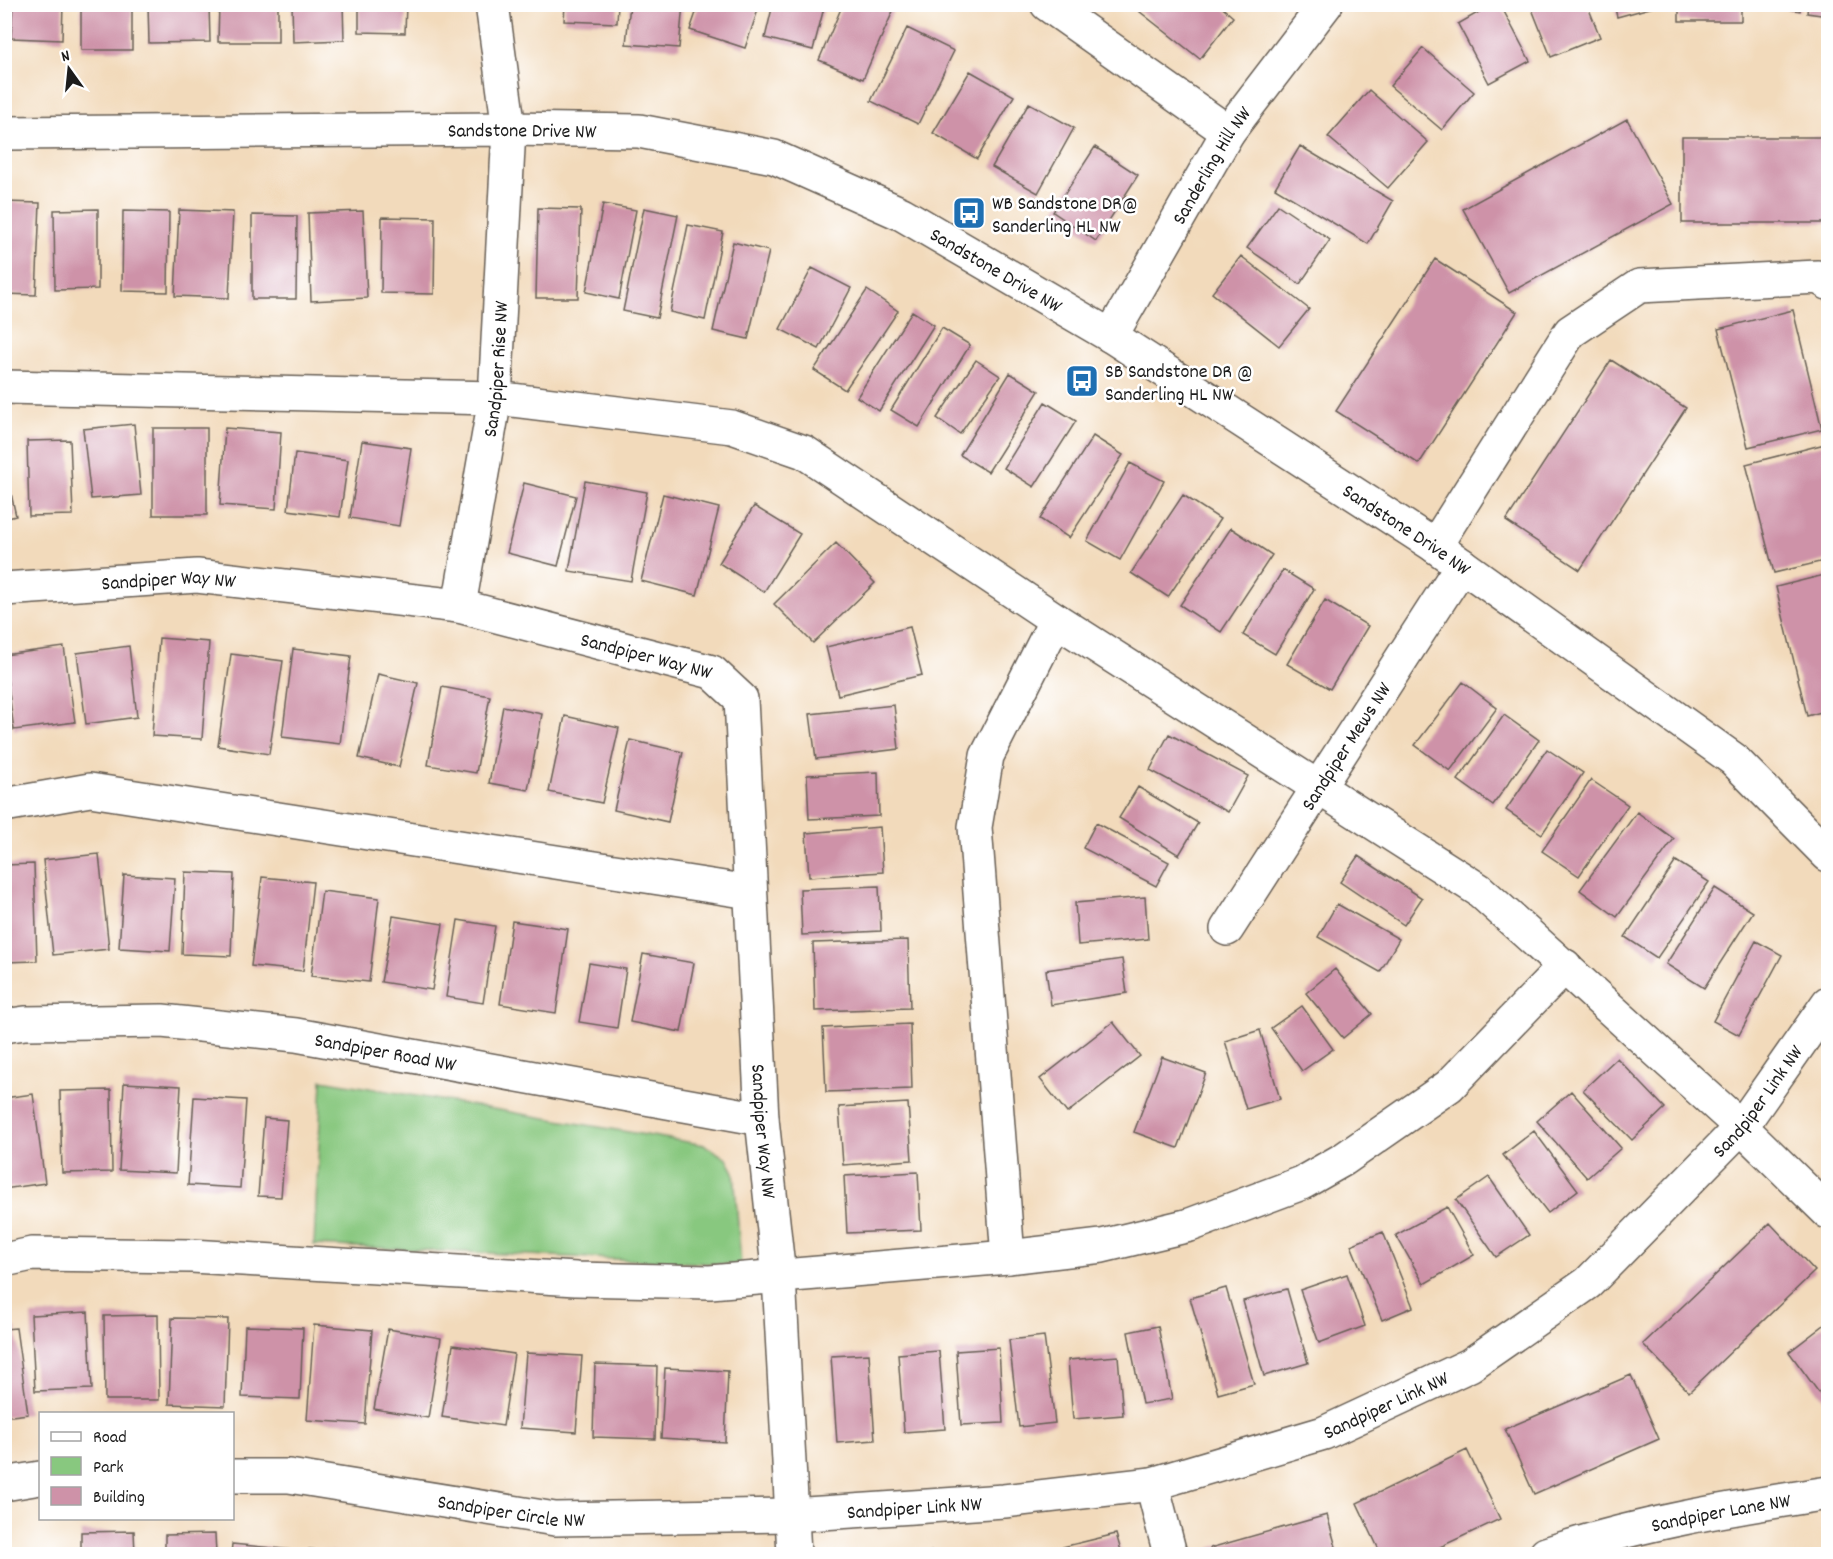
<svg xmlns="http://www.w3.org/2000/svg" width="1833" height="1559" font-family="Dekko,sans-serif">
<rect width="100%" height="100%" fill="#fff"/>
<filter id="ink" filterUnits="userSpaceOnUse"><feTurbulence type="fractalNoise" baseFrequency=".0167" numOctaves="2"/><feDisplacementMap in="SourceGraphic" scale="12" xChannelSelector="R" yChannelSelector="G"/><feConvolveMatrix kernelMatrix="1 2 1 2 8 2 1 2 1" color-interpolation-filters="sRGB"/></filter>
<filter id="wash" filterUnits="userSpaceOnUse"><feTurbulence type="fractalNoise" baseFrequency=".008" numOctaves="4" result="noise"/><feDisplacementMap in="SourceGraphic" scale="24" xChannelSelector="R" yChannelSelector="G"/><feGaussianBlur stdDeviation="1.35" result="paint"/><feColorMatrix in="noise" values="0 0 0 0 0 0 0 0 0 0 0 0 0 0 0 0 0 1.4 0 .05"/><feComposite in="paint" operator="in"/></filter>
<g filter="url(#wash)">
<rect width="100%" height="100%" fill="#f2dabb"/>
<path fill="#88c87f" stroke="#52724e" stroke-width="1.5" d="M 322,1080 L 705,1145 L 727,1159 L 734,1172 L 741,1265 L 314,1245 Z"/>
<g id="blocks">
<path fill="#ce92a8" d="M 13,4 L 63,4 L 62,40 L 11,38 Z
M 81,4 L 132,4 L 132,50 L 81,50 Z
M 148,4 L 209,4 L 210,42 L 149,43 Z
M 219,4 L 278,4 L 278,42 L 218,42 Z
M 292,4 L 343,4 L 344,40 L 293,42 Z
M 359,4 L 406,4 L 405,33 L 359,32 Z
M 565,4 L 618,4 L 617,23 L 564,21 Z
M 630,4 L 683,4 L 679,48 L 626,44 Z
M 699,4 L 760,4 L 745,48 L 690,30 Z
M 773,4 L 825,4 L 813,50 L 765,38 Z
M 843,4 L 878,4 L 893,11 L 863,79 L 819,60 Z
M 1130,4 L 1218,4 L 1233,17 L 1200,59 Z
M 1493,4 L 1500,4 L 1530,61 L 1489,83 L 1458,24 Z
M 1530,4 L 1587,4 L 1600,37 L 1551,57 Z
M 1614,4 L 1661,4 L 1661,5 L 1617,17 Z
M 1679,4 L 1741,4 L 1741,21 L 1679,21 Z
M 1758,4 L 1801,4 L 1800,11 Z
M 1808,4 L 1828,4 L 1828,16 L 1807,13 Z
M 907,28 L 954,51 L 918,124 L 871,101 Z
M 1423,48 L 1474,92 L 1442,130 L 1390,86 Z
M 970,71 L 1014,96 L 977,159 L 933,133 Z
M 1369,90 L 1428,142 L 1388,188 L 1328,137 Z
M 1029,103 L 1074,128 L 1038,193 L 992,167 Z
M 1627,119 L 1673,204 L 1509,293 L 1463,209 Z
M 1682,137 L 1828,137 L 1828,223 L 1682,223 Z
M 1300,146 L 1393,201 L 1368,244 L 1275,188 Z
M 1095,147 L 1138,175 L 1096,241 L 1053,212 Z
M 4,202 L 40,203 L 36,295 L 4,294 Z
M 603,204 L 636,210 L 619,299 L 586,292 Z
M 1278,205 L 1330,240 L 1300,284 L 1247,248 Z
M 538,208 L 581,209 L 578,298 L 536,298 Z
M 644,208 L 678,215 L 657,318 L 623,311 Z
M 98,209 L 98,289 L 55,290 L 54,210 Z
M 179,210 L 233,212 L 229,298 L 175,296 Z
M 123,211 L 169,212 L 168,292 L 122,291 Z
M 363,211 L 367,298 L 311,301 L 308,213 Z
M 252,215 L 297,216 L 296,299 L 252,299 Z
M 382,217 L 435,218 L 434,294 L 381,293 Z
M 688,225 L 723,232 L 705,320 L 670,312 Z
M 733,242 L 769,251 L 748,339 L 713,331 Z
M 1241,256 L 1309,309 L 1279,346 L 1212,293 Z
M 1435,259 L 1517,312 L 1419,464 L 1336,411 Z
M 812,268 L 851,288 L 819,349 L 780,329 Z
M 867,290 L 898,311 L 845,390 L 814,370 Z
M 1793,310 L 1822,429 L 1748,447 L 1718,329 Z
M 912,311 L 934,325 L 879,411 L 857,397 Z
M 942,328 L 970,345 L 919,427 L 891,410 Z
M 976,360 L 1000,376 L 960,434 L 937,418 Z
M 1611,360 L 1686,408 L 1580,570 L 1506,521 Z
M 1010,373 L 1039,391 L 988,472 L 960,455 Z
M 1045,402 L 1076,421 L 1034,487 L 1004,468 Z
M 134,424 L 141,495 L 91,499 L 83,429 Z
M 153,428 L 207,428 L 207,515 L 153,515 Z
M 225,428 L 281,432 L 276,509 L 220,505 Z
M 1093,436 L 1123,455 L 1069,538 L 1040,519 Z
M 70,440 L 73,515 L 29,516 L 27,441 Z
M 362,441 L 411,448 L 399,526 L 350,518 Z
M 1825,444 L 1828,459 L 1828,560 L 1774,573 L 1746,464 Z
M 295,453 L 348,460 L 340,517 L 288,510 Z
M 4,462 L 16,516 L 4,519 Z
M 1130,463 L 1164,481 L 1120,560 L 1087,541 Z
M 585,481 L 647,492 L 631,581 L 569,571 Z
M 524,483 L 576,496 L 558,566 L 507,553 Z
M 663,494 L 719,508 L 697,595 L 641,581 Z
M 1183,495 L 1220,519 L 1168,597 L 1131,573 Z
M 754,506 L 800,534 L 764,592 L 719,563 Z
M 1231,528 L 1272,555 L 1221,632 L 1180,605 Z
M 836,543 L 875,583 L 813,643 L 774,604 Z
M 1283,570 L 1314,589 L 1275,654 L 1243,635 Z
M 1828,574 L 1828,710 L 1807,716 L 1776,587 Z
M 1325,600 L 1368,626 L 1330,689 L 1287,664 Z
M 910,627 L 922,675 L 838,695 L 826,647 Z
M 159,638 L 209,642 L 202,739 L 152,736 Z
M 129,646 L 137,717 L 86,724 L 77,653 Z
M 64,647 L 75,722 L 14,730 L 4,655 Z
M 293,649 L 351,656 L 340,744 L 282,737 Z
M 231,654 L 283,661 L 269,754 L 218,746 Z
M 378,674 L 418,683 L 399,767 L 359,758 Z
M 1463,682 L 1497,708 L 1450,771 L 1415,745 Z
M 442,687 L 490,696 L 476,773 L 428,765 Z
M 894,705 L 899,749 L 816,759 L 810,714 Z
M 503,706 L 542,714 L 528,790 L 489,783 Z
M 1504,715 L 1539,740 L 1493,805 L 1458,780 Z
M 565,716 L 619,728 L 602,803 L 549,792 Z
M 1169,734 L 1248,776 L 1228,812 L 1150,770 Z
M 630,740 L 683,752 L 668,822 L 614,810 Z
M 1547,749 L 1583,773 L 1542,834 L 1506,810 Z
M 878,772 L 879,816 L 809,819 L 807,775 Z
M 1591,780 L 1628,805 L 1579,876 L 1542,851 Z
M 1138,787 L 1198,823 L 1179,855 L 1119,818 Z
M 1637,812 L 1674,839 L 1617,917 L 1580,890 Z
M 1096,823 L 1169,862 L 1156,886 L 1083,848 Z
M 880,827 L 883,872 L 809,877 L 806,833 Z
M 99,854 L 109,949 L 53,955 L 43,860 Z
M 1358,856 L 1422,898 L 1404,925 L 1340,882 Z
M 1676,861 L 1709,882 L 1657,958 L 1625,937 Z
M 34,864 L 37,961 L 4,962 L 4,865 Z
M 185,872 L 234,874 L 231,956 L 182,954 Z
M 124,875 L 175,878 L 170,951 L 119,948 Z
M 262,877 L 313,882 L 303,971 L 251,966 Z
M 879,886 L 881,931 L 802,935 L 800,889 Z
M 1715,888 L 1753,912 L 1704,988 L 1666,964 Z
M 322,891 L 379,898 L 369,982 L 311,976 Z
M 1145,897 L 1148,939 L 1078,945 L 1075,903 Z
M 1337,904 L 1399,939 L 1380,972 L 1318,937 Z
M 393,916 L 443,924 L 432,990 L 381,982 Z
M 458,920 L 495,926 L 483,1003 L 446,997 Z
M 512,921 L 568,929 L 556,1013 L 500,1004 Z
M 908,940 L 910,1008 L 815,1011 L 813,943 Z
M 1756,941 L 1782,955 L 1739,1035 L 1713,1021 Z
M 643,954 L 694,963 L 681,1032 L 630,1022 Z
M 1122,959 L 1127,993 L 1051,1005 L 1046,970 Z
M 589,963 L 626,969 L 617,1028 L 579,1022 Z
M 1335,969 L 1372,1014 L 1343,1038 L 1306,993 Z
M 1302,1006 L 1333,1049 L 1302,1071 L 1271,1028 Z
M 1113,1022 L 1140,1056 L 1067,1113 L 1040,1079 Z
M 910,1024 L 912,1089 L 826,1092 L 823,1028 Z
M 1260,1030 L 1280,1099 L 1246,1109 L 1225,1041 Z
M 1162,1057 L 1206,1073 L 1178,1148 L 1134,1132 Z
M 1617,1058 L 1665,1108 L 1632,1140 L 1583,1090 Z
M 124,1083 L 181,1086 L 176,1173 L 119,1170 Z
M 111,1090 L 112,1172 L 62,1173 L 60,1091 Z
M 1571,1091 L 1621,1148 L 1587,1178 L 1537,1121 Z
M 33,1094 L 45,1183 L 4,1189 L 4,1098 Z
M 194,1097 L 246,1100 L 240,1188 L 188,1185 Z
M 908,1103 L 912,1160 L 843,1165 L 839,1107 Z
M 264,1118 L 287,1120 L 281,1197 L 258,1196 Z
M 1534,1131 L 1578,1190 L 1548,1213 L 1503,1155 Z
M 918,1172 L 921,1230 L 847,1233 L 844,1176 Z
M 1489,1177 L 1529,1235 L 1496,1257 L 1456,1200 Z
M 1447,1207 L 1474,1255 L 1424,1284 L 1396,1235 Z
M 1770,1223 L 1815,1271 L 1689,1392 L 1643,1344 Z
M 1383,1232 L 1413,1307 L 1382,1320 L 1351,1245 Z
M 1347,1274 L 1365,1326 L 1319,1343 L 1300,1290 Z
M 1226,1288 L 1254,1384 L 1218,1394 L 1190,1298 Z
M 1287,1289 L 1308,1363 L 1264,1376 L 1243,1301 Z
M 88,1312 L 92,1389 L 35,1391 L 31,1315 Z
M 158,1315 L 159,1400 L 105,1400 L 104,1316 Z
M 172,1318 L 228,1319 L 225,1406 L 169,1404 Z
M 1828,1322 L 1828,1405 L 1789,1352 Z
M 314,1325 L 372,1330 L 365,1424 L 307,1420 Z
M 245,1326 L 303,1328 L 300,1399 L 242,1397 Z
M 1158,1326 L 1172,1399 L 1142,1404 L 1128,1332 Z
M 16,1328 L 28,1414 L 4,1417 L 4,1329 Z
M 388,1329 L 441,1338 L 428,1418 L 374,1409 Z
M 1044,1336 L 1055,1423 L 1019,1427 L 1009,1340 Z
M 453,1345 L 514,1354 L 503,1426 L 442,1417 Z
M 999,1348 L 1003,1423 L 961,1425 L 956,1351 Z
M 939,1351 L 945,1429 L 904,1432 L 898,1354 Z
M 526,1353 L 582,1356 L 576,1432 L 520,1428 Z
M 869,1354 L 875,1440 L 837,1443 L 831,1356 Z
M 1118,1356 L 1123,1415 L 1073,1419 L 1068,1360 Z
M 595,1364 L 657,1366 L 655,1439 L 593,1437 Z
M 665,1368 L 728,1371 L 725,1442 L 661,1438 Z
M 1631,1375 L 1659,1439 L 1534,1494 L 1505,1429 Z
M 1467,1450 L 1500,1519 L 1425,1554 L 1381,1554 L 1357,1503 Z
M 1327,1515 L 1338,1554 L 1212,1554 L 1210,1548 Z
M 134,1531 L 135,1554 L 81,1554 L 81,1532 Z
M 215,1534 L 216,1554 L 165,1554 L 165,1535 Z
M 1116,1534 L 1122,1554 L 1046,1554 L 1046,1551 Z
M 232,1544 L 293,1550 L 293,1554 L 231,1554 Z
M 309,1549 L 345,1553 L 345,1554 L 308,1554 Z
M 946,1550 L 946,1554 L 916,1554 L 916,1553 Z"/>
</g>
</g>
<g filter="url(#ink)">
<use href="#blocks" fill-opacity="0" stroke="#675e54" stroke-width="1.5"/>
<g fill="none" stroke-linecap="round" stroke-linejoin="round">
<g stroke="#675e54" stroke-width="36">
<g id="minor">
<path d="M 1047,4 L 1228,132"/>
<path id="s1" d="M 4,133 L 509,129 L 639,131 L 774,157 L 902,214 L 1111,336 L 1435,546 L 1733,759 L 1828,855"/>
<path id="s2" d="M 1111,336 L 1228,132 L 1326,4"/>
<path d="M 4,387 L 495,398 L 732,427 L 804,452 L 1056,620 L 1479,890 L 1741,1127 L 1828,1212"/>
<path d="M 1435,546 L 1570,332 L 1639,286 L 1818,277 L 1828,283"/>
<path id="s3" d="M 4,589 L 197,576 L 459,606 L 712,672 L 741,699 L 762,1119 L 779,1277 L 794,1554"/>
<path id="s4" d="M 459,606 L 495,398 L 509,129 L 492,4"/>
<path d="M 4,805 L 90,790 L 750,892"/>
<path id="s5" d="M 1227,929 L 1462,565"/>
<path id="s6" d="M 4,1026 L 25,1023 L 162,1021 L 296,1035 L 762,1119"/>
<path d="M 1008,1257 L 975,827 L 987,756 L 1056,620"/>
<path d="M 4,1260 L 32,1254 L 192,1256 L 576,1279 L 710,1282 L 1008,1257 L 1102,1246 L 1190,1225 L 1302,1183 L 1344,1159 L 1449,1086 L 1565,966"/>
<path id="s7" d="M 232,1476 L 289,1476 L 555,1519 L 791,1515 L 1004,1501 L 1152,1484 L 1324,1433 L 1470,1365 L 1588,1283 L 1741,1127 L 1828,1003"/>
<path d="M 4,1484 L 40,1478"/>
<path d="M 1152,1484 L 1170,1554"/>
<path id="s8" d="M 1546,1554 C 1638,1523 1733,1508 1828,1493"/>
</g>
</g>
<use href="#minor" stroke="#fff" stroke-width="33"/>
</g>
</g>
<defs>
<g id="bus-square" transform="scale(1.725)"><rect x="-9" y="-9" width="18" height="18" rx="4" fill="#1f6fb2" stroke="#fff"/><path d="M-5-6H5V4H4V6H2V4H-2V6H-4V4H-5ZM-3.5-4V0h7V-4ZM-3.5 1.2v1.5H-2V1.2ZM2 1.2v1.5H3.5V1.2Z" fill="#fff"/></g>
</defs>
<g fill-rule="evenodd">
<use href="#bus-square" x="969" y="213"/>
<use href="#bus-square" x="1082" y="381"/>
</g>
<g text-anchor="middle" stroke-width="5" stroke-linejoin="round" paint-order="stroke">
<g font-size="20" fill="#1c1c1c" stroke="#fff">
<text dy="7" stroke="none"><textPath href="#s1" startOffset="518">Sandstone Drive NW</textPath></text>
<text dy="7" stroke="none"><textPath href="#s2" startOffset="198">Sanderling Hill NW</textPath></text>
<text dy="7" stroke="none"><textPath href="#s1" startOffset="1022">Sandstone Drive NW</textPath></text>
<text dy="7" stroke="none"><textPath href="#s4" startOffset="240">Sandpiper Rise NW</textPath></text>
<text dy="7" stroke="none"><textPath href="#s1" startOffset="1508">Sandstone Drive NW</textPath></text>
<text dy="7" stroke="none"><textPath href="#s3" startOffset="165">Sandpiper Way NW</textPath></text>
<text dy="7" stroke="none"><textPath href="#s3" startOffset="651">Sandpiper Way NW</textPath></text>
<text dy="7" stroke="none"><textPath href="#s5" startOffset="218">Sandpiper Mews NW</textPath></text>
<text dy="7" stroke="none"><textPath href="#s6" startOffset="384">Sandpiper Road NW</textPath></text>
<text dy="7" stroke="none"><textPath href="#s7" startOffset="1658">Sandpiper Link NW</textPath></text>
<text dy="7" stroke="none"><textPath href="#s3" startOffset="1191">Sandpiper Way NW</textPath></text>
<text dy="7" stroke="none"><textPath href="#s7" startOffset="1172">Sandpiper Link NW</textPath></text>
<text dy="7" stroke="none"><textPath href="#s7" startOffset="686">Sandpiper Link NW</textPath></text>
<text dy="7" stroke="none"><textPath href="#s7" startOffset="282">Sandpiper Circle NW</textPath></text>
<text dy="7" stroke="none"><textPath href="#s8" startOffset="180">Sandpiper Lane NW</textPath></text>
</g>
<g font-size="20" fill="#1c1c1c" stroke="#fff" text-anchor="start">
<text x="992" y="209">WB Sandstone DR@<tspan x="992" dy="23">Sanderling HL NW</tspan></text>
<text x="1105" y="377">SB Sandstone DR @<tspan x="1105" dy="23">Sanderling HL NW</tspan></text>
</g>
</g>
<rect width="1833" height="1559" fill="none" stroke="#fff" stroke-width="24"/>
<rect x="39" y="1412" width="195" height="108" fill="#ffffff" stroke="#a4a4a4" stroke-width="1.5"/>
<rect x="51" y="1432" width="30" height="9" fill="#ffffff" stroke="#a4a4a4" stroke-width="1.5"/>
<text x="93" y="1442" font-size="18" fill="#1c1c1c">Road</text>
<rect x="51" y="1457" width="30" height="18" fill="#88c87f" stroke="#a4a4a4" stroke-width="1.5"/>
<text x="93" y="1472" font-size="18" fill="#1c1c1c">Park</text>
<rect x="51" y="1487" width="30" height="18" fill="#ce92a8" stroke="#a4a4a4" stroke-width="1.5"/>
<text x="93" y="1502" font-size="18" fill="#1c1c1c">Building</text>
<g transform="translate(69 69) rotate(345)" stroke="#ffffff" stroke-width="4.5" paint-order="stroke">
<path d="M0-4.5L10 22L0 15L-10 22Z" fill="#1c1c1c"/>
<text y="-9" font-size="16" font-weight="bold" text-anchor="middle" fill="#1c1c1c">N</text>
</g>
</svg>
